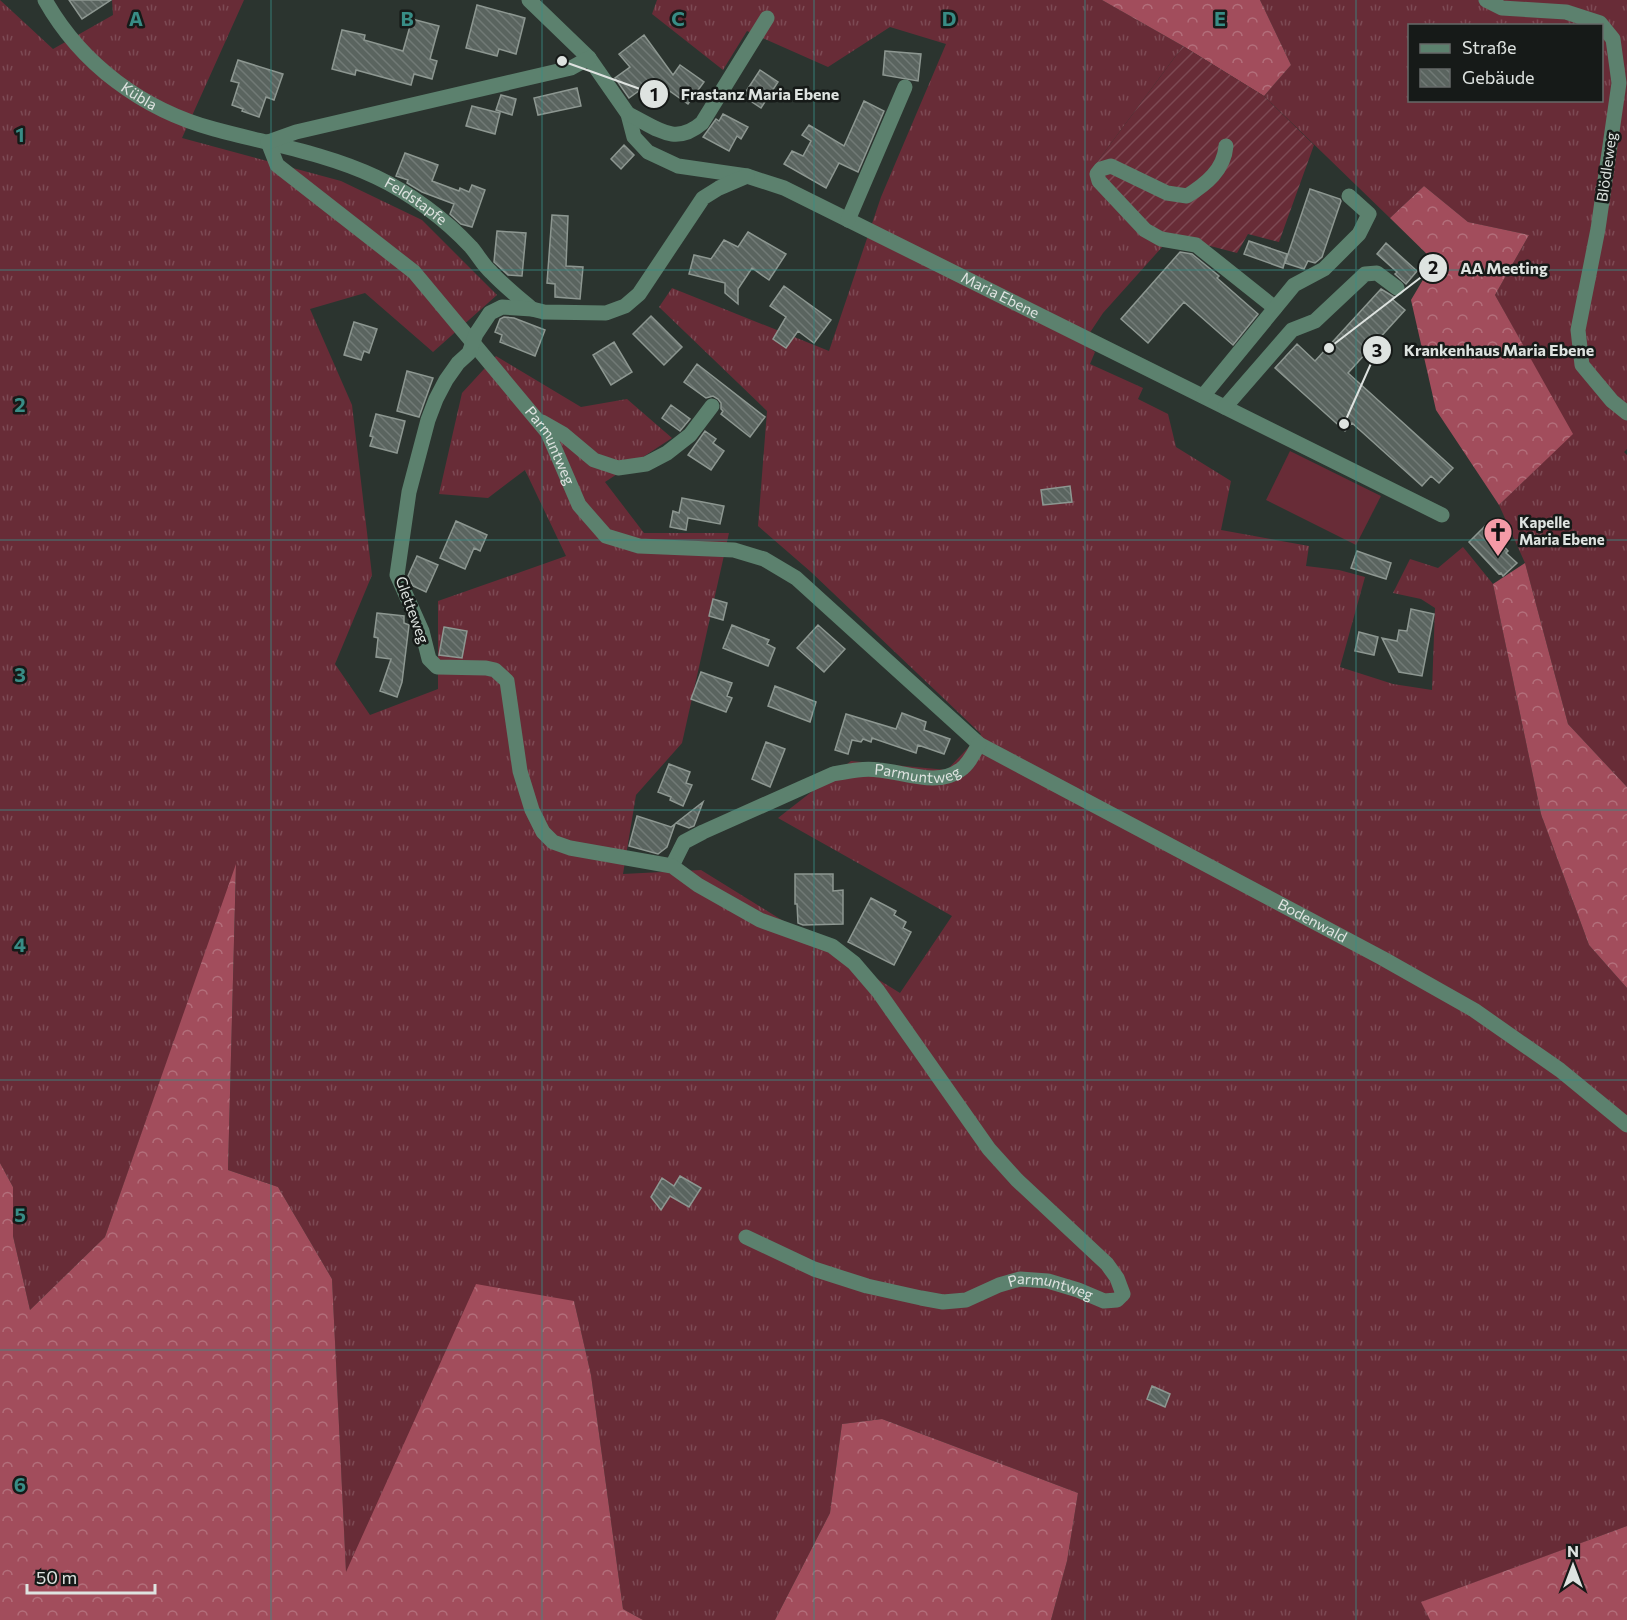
<svg xmlns="http://www.w3.org/2000/svg" width="1627" height="1620" font-family="Commissioner,sans-serif">
<defs>
<pattern id="grass-tufts" width="24" height="20" patternUnits="userSpaceOnUse" patternTransform="scale(1.5)"><rect width="24" height="20" fill="#682c37"/><path d="M3 7l-1-3M5 7V3M7 7l1-3M15 17l-1-3M17 17v-4M19 17l1-3" fill="none" stroke="#7d4a54"/></pattern>
<pattern id="forest-crowns" width="20" height="18" patternUnits="userSpaceOnUse" patternTransform="scale(1.5)"><rect width="20" height="18" fill="#a24d5c"/><path d="M2 6a3 3 0 1 1 6 0M12 15a3 3 0 1 1 6 0" fill="none" stroke="#b36f7b"/></pattern>
<pattern id="garden-furrows" width="10" height="10" patternUnits="userSpaceOnUse" patternTransform="scale(1.5)"><rect width="10" height="10" fill="#682c37"/><path d="M-1 1l2-2M0 10L10 0M9 11l2-2" fill="none" stroke="#7d4a54"/></pattern>
<pattern id="building-back-hatch" width="6" height="6" patternUnits="userSpaceOnUse" patternTransform="scale(1.5)"><rect width="6" height="6" fill="#5a645f"/><path d="M-1 5l2 2M0 0l6 6M5-1l2 2" fill="none" stroke="#717a76"/></pattern>
</defs>
<rect width="100%" height="100%" fill="#2b342f"/>
<path fill="url(#grass-tufts)" fill-rule="evenodd" d="M 0,0 L 53,49 L 113,15 L 112,0 L 244,0 L 182,138 L 341,181 L 422,220 L 497,295 L 433,352 L 365,293 L 310,309 L 352,405 L 372,575 L 335,664 L 370,715 L 438,689 L 438,601 L 566,556 L 525,470 L 488,498 L 439,494 L 462,393 L 496,356 L 581,407 L 627,399 L 672,438 L 605,482 L 644,533 L 729,533 L 682,743 L 636,795 L 623,874 L 701,870 L 900,993 L 952,916 L 778,818 L 851,761 L 947,770 L 981,734 L 811,572 L 758,526 L 767,411 L 659,307 L 672,288 L 829,351 L 881,197 L 946,44 L 890,27 L 828,67 L 747,31 L 723,70 L 652,14 L 657,0 L 1102,0 L 1183,46 L 1092,169 L 1172,236 L 1103,313 L 1083,343 L 1095,352 L 1090,364 L 1143,388 L 1138,399 L 1168,414 L 1176,447 L 1231,481 L 1221,530 L 1309,546 L 1306,566 L 1339,570 L 1365,577 L 1340,667 L 1393,684 L 1432,690 L 1435,608 L 1421,599 L 1393,593 L 1410,559 L 1438,568 L 1463,547 L 1493,584 L 1541,814 L 1589,945 L 1627,988 L 1627,1526 L 1422,1602 L 1430,1620 L 1051,1620 L 1067,1561 L 1078,1493 L 882,1419 L 842,1424 L 830,1513 L 775,1620 L 643,1620 L 623,1609 L 591,1375 L 574,1301 L 346,1573 L 332,1279 L 278,1187 L 228,1170 L 236,867 L 105,1237 L 30,1310 L 13,1236 L 13,1187 L 0,1163 Z
M 1260,0 L 1627,0 L 1627,449 L 1624,452 L 1627,455 L 1627,787 L 1568,724 L 1525,563 L 1499,505 L 1572,434 L 1495,295 L 1529,235 L 1468,222 L 1424,186 L 1390,218 L 1264,96 L 1291,65 ZM 1410,26 L 1602,26 L 1602,100 L 1410,100 Z"/>
<path fill="url(#forest-crowns)" d="M 1102,0 L 1260,0 L 1291,65 L 1264,96 L 1183,46 Z
M 1424,186 L 1468,222 L 1529,235 L 1495,295 L 1573,434 L 1499,505 L 1436,410 L 1411,300 L 1434,261 L 1390,218 Z
M 1525,563 L 1568,724 L 1627,787 L 1627,988 L 1589,945 L 1541,814 L 1493,584 Z
M 236,864 L 228,1170 L 278,1187 L 332,1279 L 346,1572 L 476,1284 L 574,1301 L 591,1375 L 623,1609 L 643,1620 L 0,1620 L 0,1163 L 13,1187 L 13,1236 L 30,1310 L 105,1237 Z
M 882,1419 L 1078,1493 L 1067,1561 L 1051,1620 L 775,1620 L 830,1513 L 842,1424 Z
M 1627,1526 L 1627,1620 L 1430,1620 L 1421,1602 Z"/>
<path fill="url(#garden-furrows)" d="M 1183,46 L 1264,96 L 1314,145 L 1279,242 L 1248,234 L 1237,253 L 1172,236 L 1149,227 L 1092,169 Z"/>
<path fill="#682c37" d="M 1290,451 L 1381,496 L 1356,545 L 1266,500 Z"/>
<path fill="url(#building-back-hatch)" stroke="#8d9791" stroke-width="1.5" d="M 69,0 L 111,0 L 82,19 Z
M 477,5 L 525,18 L 516,54 L 499,49 L 497,56 L 466,48 Z
M 412,19 L 439,26 L 430,59 L 437,61 L 432,79 L 414,74 L 411,85 L 356,70 L 355,75 L 332,69 L 342,30 L 365,35 L 364,40 L 403,51 Z
M 644,35 L 673,75 L 680,65 L 704,82 L 688,104 L 654,80 L 629,98 L 615,78 L 630,67 L 619,54 Z
M 885,51 L 921,54 L 918,81 L 883,75 Z
M 238,60 L 283,74 L 274,100 L 266,97 L 259,117 L 242,111 L 243,109 L 232,105 L 239,83 L 231,81 Z
M 760,70 L 778,82 L 761,108 L 743,96 Z
M 577,88 L 581,106 L 538,115 L 534,98 Z
M 501,95 L 516,99 L 512,115 L 496,110 Z
M 864,101 L 884,111 L 858,172 L 839,163 L 826,188 L 784,164 L 792,151 L 803,156 L 811,141 L 802,135 L 809,125 L 844,146 Z
M 472,106 L 500,113 L 495,134 L 466,126 Z
M 723,114 L 748,127 L 741,139 L 737,136 L 729,151 L 703,137 L 716,119 L 719,121 Z
M 624,145 L 634,155 L 621,169 L 611,159 Z
M 405,153 L 438,165 L 432,181 L 459,191 L 460,188 L 469,192 L 472,185 L 485,190 L 472,227 L 461,224 L 450,214 L 454,204 L 422,192 L 407,183 L 408,180 L 396,176 Z
M 1310,189 L 1340,199 L 1341,201 L 1322,257 L 1315,263 L 1308,261 L 1304,269 L 1285,263 Z
M 552,215 L 568,216 L 566,266 L 583,267 L 580,299 L 555,297 L 555,284 L 547,283 Z
M 497,231 L 526,233 L 522,276 L 508,275 L 494,262 Z
M 748,232 L 786,254 L 769,280 L 752,268 L 738,289 L 738,304 L 725,293 L 725,283 L 689,274 L 694,255 L 711,259 L 724,240 L 738,247 Z
M 1249,241 L 1287,254 L 1283,268 L 1244,254 Z
M 1386,243 L 1417,271 L 1406,284 L 1395,274 L 1397,272 L 1377,254 Z
M 1180,252 L 1192,254 L 1219,276 L 1217,278 L 1258,314 L 1233,345 L 1184,302 L 1148,343 L 1121,319 Z
M 784,286 L 831,320 L 814,343 L 798,331 L 786,348 L 773,339 L 786,317 L 770,306 Z
M 1381,289 L 1394,297 L 1392,299 L 1405,310 L 1348,373 L 1453,468 L 1439,483 L 1431,476 L 1422,486 L 1352,423 L 1345,431 L 1275,368 L 1297,344 L 1315,361 Z
M 651,316 L 682,347 L 664,365 L 633,334 Z
M 504,317 L 514,318 L 545,330 L 535,356 L 500,342 L 502,335 L 495,332 L 500,319 Z
M 354,322 L 377,329 L 369,353 L 364,351 L 361,360 L 344,355 Z
M 614,342 L 632,372 L 611,385 L 593,355 Z
M 697,364 L 765,417 L 750,437 L 721,414 L 723,411 L 721,409 L 721,403 L 718,399 L 713,396 L 706,398 L 684,382 Z
M 407,371 L 433,378 L 419,417 L 397,411 Z
M 671,405 L 690,419 L 680,431 L 662,418 Z
M 376,414 L 405,421 L 397,453 L 370,446 L 373,437 L 370,436 Z
M 705,431 L 716,439 L 713,443 L 724,451 L 711,470 L 688,455 Z
M 1070,486 L 1072,502 L 1043,505 L 1041,490 Z
M 682,498 L 724,506 L 720,524 L 688,518 L 686,530 L 670,527 L 673,511 L 679,513 Z
M 456,521 L 487,535 L 480,551 L 474,548 L 465,569 L 440,558 Z
M 1485,526 L 1508,551 L 1506,553 L 1517,563 L 1503,576 L 1501,573 L 1499,574 L 1469,542 Z
M 1357,551 L 1391,563 L 1386,579 L 1351,568 Z
M 417,556 L 438,565 L 426,592 L 413,586 L 408,576 Z
M 713,599 L 727,603 L 723,620 L 709,616 Z
M 1411,609 L 1434,614 L 1422,676 L 1399,672 L 1382,638 L 1397,641 L 1399,630 L 1407,631 Z
M 377,613 L 404,616 L 404,623 L 409,625 L 402,682 L 397,697 L 380,691 L 391,659 L 376,657 L 378,638 L 374,637 Z
M 732,625 L 769,640 L 767,644 L 775,648 L 768,666 L 723,648 Z
M 818,625 L 845,649 L 824,672 L 797,648 Z
M 444,627 L 467,631 L 462,658 L 439,655 Z
M 1359,632 L 1378,637 L 1374,655 L 1355,651 Z
M 701,672 L 732,683 L 727,696 L 732,698 L 726,712 L 691,699 Z
M 775,686 L 816,702 L 810,722 L 768,706 Z
M 902,713 L 926,722 L 924,730 L 950,739 L 944,754 L 918,745 L 916,753 L 872,738 L 871,742 L 863,739 L 861,742 L 852,740 L 848,754 L 835,750 L 846,714 L 896,729 Z
M 766,742 L 785,749 L 770,787 L 752,779 Z
M 669,764 L 690,772 L 686,783 L 692,785 L 683,806 L 670,800 L 671,797 L 658,792 Z
M 703,802 L 694,826 L 689,828 L 676,823 Z
M 637,816 L 671,827 L 675,824 L 667,847 L 658,854 L 629,846 Z
M 795,874 L 833,874 L 833,891 L 843,890 L 843,924 L 803,925 L 798,923 L 797,904 L 795,904 Z
M 871,898 L 896,911 L 894,915 L 906,922 L 903,928 L 911,932 L 894,965 L 848,942 Z
M 680,1176 L 701,1188 L 689,1207 L 670,1196 L 661,1210 L 651,1197 L 662,1178 L 674,1186 Z
M 1152,1386 L 1170,1394 L 1165,1407 L 1147,1399 Z"/>
<g fill="none" stroke-linecap="round" stroke-linejoin="round">
<g stroke="#5c816e" stroke-width="15">
<path id="s1" d="M 45,0 C 81,64 143,110 214,129 C 269,144 325,153 376,177 C 410,193 445,219 471,247 C 478,255 483,265 491,272 C 503,285 518,297 532,309"/>
<path id="s2" d="M 529,0 L 589,58 L 628,114 L 634,137 L 648,152 L 678,166 L 747,176 L 784,188 L 1442,515"/>
<path d="M 1486,0 L 1502,8 L 1566,12 L 1600,23 L 1613,39 L 1619,83 L 1598,229 L 1578,330 L 1582,365 L 1612,401 L 1627,413"/>
<path d="M 628,114 C 656,127 674,147 702,123 L 767,18"/>
<path id="s3" d="M 268,142 L 277,165 L 414,272 L 548,433 L 579,505 L 606,536 L 639,546 L 734,550 L 764,559 L 796,578 L 979,744 L 1382,958 L 1474,1010 L 1560,1070 L 1627,1125"/>
<path d="M 268,142 L 296,132 L 571,68 L 589,58"/>
<path d="M 1226,146 C 1224,170 1206,184 1187,196 L 1167,193 L 1111,166 L 1101,169 L 1097,174 L 1099,181 L 1145,230 L 1161,239 L 1196,245 L 1275,308"/>
<path d="M 848,220 L 905,87"/>
<path d="M 1203,396 L 1294,285 L 1324,269 L 1359,234 L 1369,214 L 1349,196"/>
<path d="M 1225,407 L 1292,330 L 1315,321 L 1365,274 L 1377,273 L 1397,288"/>
<path d="M 542,422 L 563,434 L 594,460 L 618,468 L 646,464 L 667,453 L 690,435 L 712,406"/>
<path id="s4" d="M 672,866 L 684,842 L 703,832 L 833,774 C 849,771 863,768 879,770 C 904,772 938,787 960,770 C 968,765 974,753 979,744"/>
<path id="s5" d="M 746,1237 L 814,1269 L 867,1286 L 921,1298 L 943,1302 L 966,1300 L 999,1285 L 1020,1279 L 1048,1281 L 1078,1290 L 1104,1301 L 1117,1300 L 1123,1294 L 1117,1278 L 1107,1264 L 1017,1180 L 989,1149 L 878,991 L 854,963 L 832,946 L 760,920 L 698,885 L 672,866 L 570,848 L 553,842 L 543,832 L 532,810 L 520,771 L 507,681 L 495,670 L 486,668 L 437,667 L 429,659 L 422,631 L 397,575 L 409,492 L 428,420 L 436,399 L 446,380 L 458,363 L 469,353 L 476,334 L 490,313 L 502,307 L 532,309 L 544,312 L 606,313 L 625,306 L 639,294 L 703,198 L 719,188 L 747,176"/>
</g>
</g>
<path fill="none" stroke="#388c85" stroke-width="1.5" stroke-opacity="0.55" d="M 271,0 L 271,1620M 542,0 L 542,1620M 814,0 L 814,1620M 1085,0 L 1085,1620M 1356,0 L 1356,1620M 0,270 L 1627,270M 0,540 L 1627,540M 0,810 L 1627,810M 0,1080 L 1627,1080M 0,1350 L 1627,1350"/>
<defs>
<g id="church-pin" transform="scale(1.5)"><path d="M0 17L-7.5 6A9.5 9.5 0 1 1 7.5 6Z" fill="#f49aa6" stroke="#161a18"/><path d="M-1.2-6h2.4v3.5h3.3v2.4h-3.3V6h-2.4V-.1h-3.3v-2.4h3.3Z" fill="#111"/></g>
</defs>
<g fill-rule="evenodd">
<use href="#church-pin" x="1498" y="532"/>
</g>
<g text-anchor="middle" stroke-width="5" stroke-linejoin="round" paint-order="stroke">
<g font-size="15" fill="#dee3e0" stroke="#161a18">
<text dy="5" stroke="none"><textPath href="#s1" startOffset="136">Kübla</textPath></text>
<text transform="translate(1607 167) rotate(-82)" y="5">Blödleweg</text>
<text dy="5" stroke="none"><textPath href="#s1" startOffset="434">Feldstapfe</textPath></text>
<text dy="5" stroke="none"><textPath href="#s2" startOffset="579">Maria Ebene</textPath></text>
<text dy="5" stroke="none"><textPath href="#s3" startOffset="420">Parmuntweg</textPath></text>
<text transform="translate(412 610) rotate(70)" y="5">Gletteweg</text>
<text dy="5" stroke="none"><textPath href="#s4" startOffset="276">Parmuntweg</textPath></text>
<text dy="5" stroke="none"><textPath href="#s3" startOffset="1350">Bodenwald</textPath></text>
<text dy="5" stroke="none"><textPath href="#s5" startOffset="321">Parmuntweg</textPath></text>
</g>
<g font-size="15" font-weight="bold" fill="#dee3e0" stroke="#161a18" text-anchor="start">
<text x="1519" y="528">Kapelle<tspan x="1519" dy="17">Maria Ebene</tspan></text>
</g>
</g>
<g font-size="20" text-anchor="middle" font-weight="bold" fill="#388c85" stroke="#161a18" stroke-width="5" stroke-linejoin="round" paint-order="stroke">
<text x="136" y="26">A</text>
<text x="407" y="26">B</text>
<text x="678" y="26">C</text>
<text x="949" y="26">D</text>
<text x="1220" y="26">E</text>
<text x="20" y="142">1</text>
<text x="20" y="412">2</text>
<text x="20" y="682">3</text>
<text x="20" y="952">4</text>
<text x="20" y="1222">5</text>
<text x="20" y="1492">6</text>
</g>
<path fill="none" stroke="#dee3e0" stroke-width="2" d="M562 61L654 94M1329 348L1433 268M1344 424L1377 350"/>
<g fill="#dee3e0" stroke="#161a18" stroke-width="2">
<circle cx="562" cy="61" r="6"/>
<circle cx="1329" cy="348" r="6"/>
<circle cx="1344" cy="424" r="6"/>
<circle cx="654" cy="94" r="15"/>
<circle cx="1433" cy="268" r="15"/>
<circle cx="1377" cy="350" r="15"/>
</g>
<g font-size="18" text-anchor="middle" font-weight="bold" fill="#111">
<text x="654" y="101">1</text>
<text x="1433" y="274">2</text>
<text x="1377" y="357">3</text>
</g>
<g font-size="16" text-anchor="middle" font-weight="bold" fill="#dee3e0" stroke="#161a18" stroke-width="5" stroke-linejoin="round" paint-order="stroke">
<text x="760" y="100">Frastanz Maria Ebene</text>
<text x="1504" y="274">AA Meeting</text>
<text x="1499" y="356">Krankenhaus Maria Ebene</text>
</g>
<rect x="1408" y="24" width="195" height="78" fill="#161a18" stroke="#666a68" stroke-width="1.5"/>
<rect x="1420" y="44" width="30" height="9" fill="#5c816e" stroke="#666a68" stroke-width="1.5"/>
<text x="1462" y="54" font-size="18" fill="#dee3e0">Straße</text>
<rect x="1420" y="69" width="30" height="18" fill="url(#building-back-hatch)" stroke="#666a68" stroke-width="1.5"/>
<text x="1462" y="84" font-size="18" fill="#dee3e0">Gebäude</text>
<g transform="translate(1573 1566)" stroke="#161a18" stroke-width="4.5" paint-order="stroke">
<path d="M0-4.5L10 22L0 15L-10 22Z" fill="#dee3e0"/>
<text y="-9" font-size="16" font-weight="bold" text-anchor="middle" fill="#dee3e0">N</text>
</g>
<path d="M27 1584v9h128v-9" fill="none" stroke="#dee3e0" stroke-width="3"/>
<text x="36" y="1584" font-size="18" fill="#dee3e0" stroke="#161a18" stroke-width="4.5" paint-order="stroke">50 m</text>
</svg>
